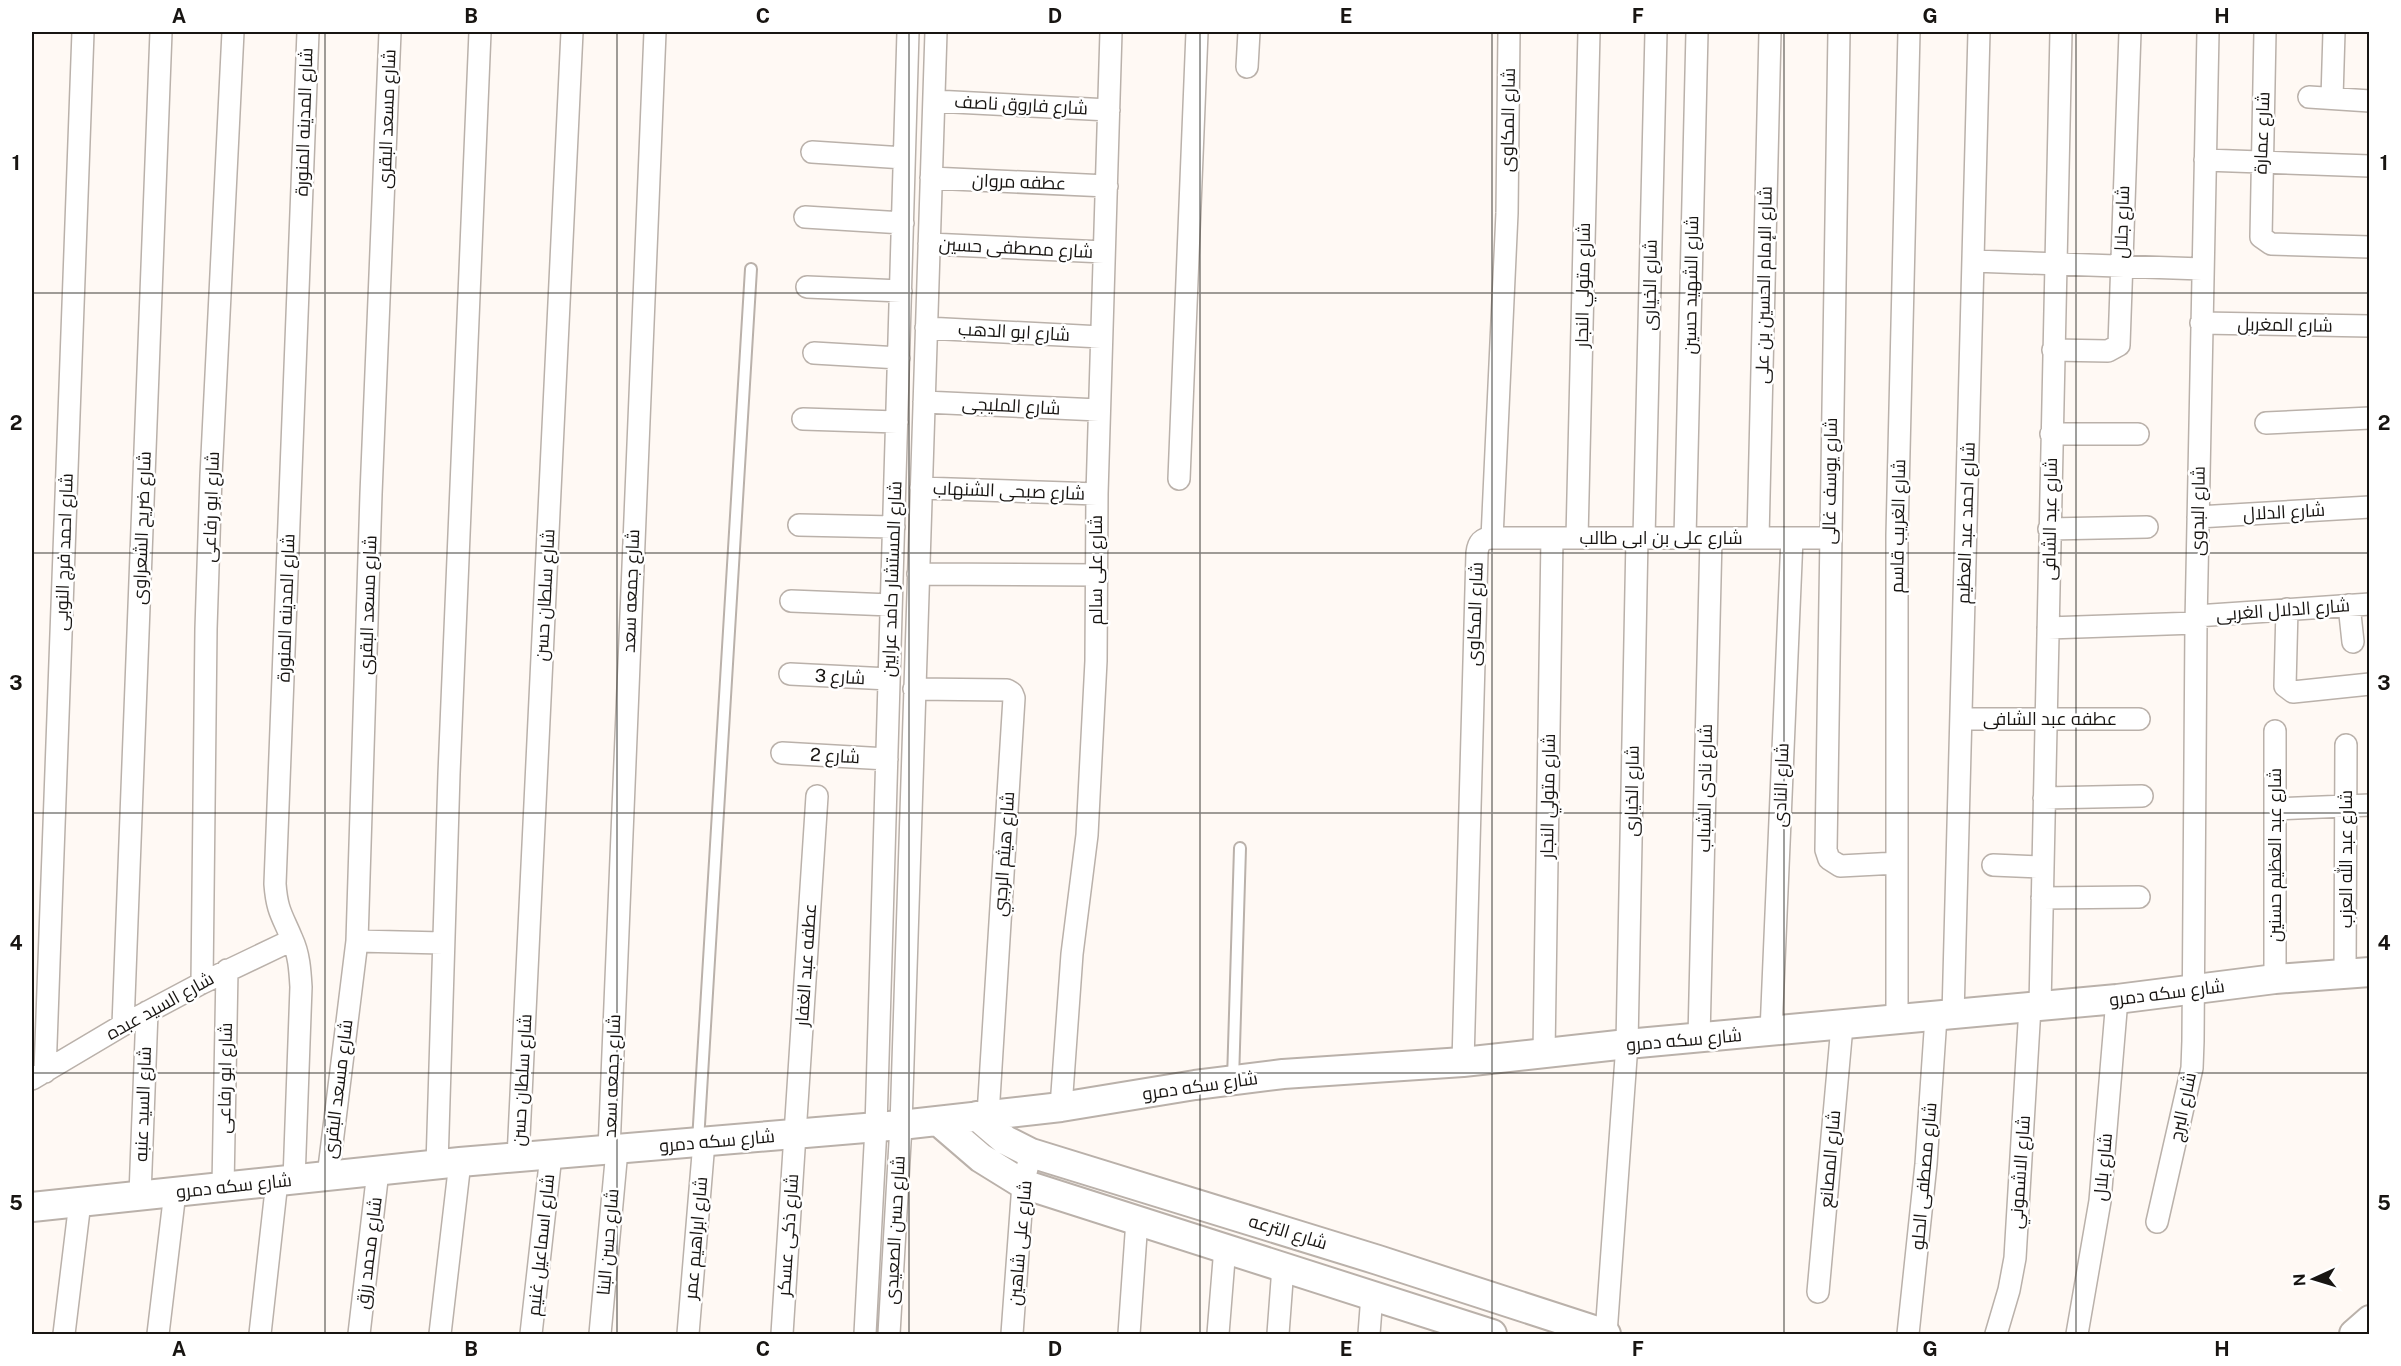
<svg xmlns="http://www.w3.org/2000/svg" width="2401" height="1366" font-family="'Public Sans',Cairo,sans-serif">
<rect width="100%" height="100%" fill="#fff9f4"/>
<g fill="none" stroke-linecap="round" stroke-linejoin="round">
<g stroke="#bab1aa" stroke-width="14">
<path id="lane" d="M 1233,1080 L 1240,848
M 698,1141 L 751,269"/>
</g>
<g stroke="#bab1aa" stroke-width="24">
<path id="street" d="M 1839,32 L 1826,850 L 1829,859 L 1840,866 L 1897,863
M 2265,32 L 2261,237 L 2271,244 L 2370,247
M 1247,67 L 1249,32
M 2309,97 L 2370,101
M 2332,98 L 2334,32
M 934,101 L 1109,110
M 812,152 L 904,158
M 2205,160 L 2370,166
M 931,178 L 1107,186
M 805,217 L 903,223
M 929,244 L 1104,252
M 1973,261 L 2202,269
M 807,287 L 901,291
M 2201,323 L 2370,326
M 926,328 L 1101,337
M 2053,350 L 2108,351 L 2119,345 L 2130,32
M 814,353 L 899,358
M 924,402 L 1099,410
M 803,419 L 897,422
M 2266,423 L 2370,418
M 2051,434 L 2138,434
M 1179,479 L 1197,32
M 921,488 L 1097,494
M 2198,517 L 2370,507
M 799,525 L 894,527
M 2049,529 L 2147,527
M 1492,538 L 1829,538
M 1577,538 L 1589,32
M 1644,538 L 1656,32
M 1685,538 L 1697,32
M 1758,538 L 1770,32
M 918,574 L 1096,575
M 791,601 L 891,605
M 2349,605 L 2353,642
M 2287,609 L 2285,686 L 2293,692 L 2370,684
M 2196,616 L 2370,604
M 2048,628 L 2196,623
M 790,674 L 889,679
M 914,689 L 1007,690 L 1012,693 L 1014,698 L 988,1115
M 1961,719 L 2139,719
M 782,753 L 887,759
M 2044,798 L 2142,796
M 2275,809 L 2370,805
M 1993,865 L 2042,867
M 2042,898 L 2139,897
M 357,941 L 443,943
M 2345,974 L 2346,745
M 2275,979 L 2275,731
M 202,983 L 206,629 L 211,476 L 233,32
M 2040,1006 L 2061,32
M 1953,1015 L 1979,32
M 1897,1020 L 1897,535 L 1909,32
M 123,1025 L 161,32
M 1771,1032 L 1792,538
M 1699,1038 L 1711,538
M 1544,1053 L 1552,538
M 1463,1062 L 1477,553 C 1478,543 1482,538 1492,538 L 1507,213 L 1509,32
M 45,1072 L 83,32
M 32,1079 L 123,1025 L 202,983 L 292,940
M 1061,1107 L 1072,954 L 1087,835 L 1096,661 L 1097,494 L 1111,32
M 609,1150 L 655,32
M 518,1158 L 572,32
M 437,1165 L 449,774 L 480,32
M 328,1176 L 357,941 L 371,494 L 390,32
M 294,1180 L 301,987 C 300,970 299,954 292,939 C 282,915 277,911 275,884 L 308,32
M 223,1187 L 227,970
M 140,1195 L 147,1012
M 2157,1222 L 2192,1068 L 2193,1041 L 2196,623 L 2208,32
M 1818,1292 L 1842,1026
M 64,1334 L 80,1202
M 158,1334 L 175,1192
M 260,1334 L 277,1181
M 359,1334 L 378,1171
M 440,1334 L 460,1162
M 531,1334 L 551,1155
M 600,1334 L 617,1150
M 688,1334 L 704,1142
M 782,1334 L 817,796
M 865,1334 L 876,1127 L 908,32
M 889,1334 L 901,1125 L 936,32
M 1012,1334 L 1023,1184 L 1031,1153
M 1129,1334 L 1137,1220
M 1218,1334 L 1225,1247
M 1278,1334 L 1283,1267
M 1369,1334 L 1372,1295
M 1606,1334 L 1627,1044 L 1637,538
M 1908,1334 L 1926,1164 L 1936,1017
M 1996,1334 L 2009,1290 L 2015,1258 L 2030,1007
M 2077,1334 L 2100,1201 L 2117,999"/>
</g>
<g stroke="#bab1aa" stroke-width="32">
<path id="secondary" d="M 977,1116 L 1005,1140 L 1031,1153 L 1378,1260 L 1606,1334
M 938,1121 L 981,1158 L 1023,1184 L 1492,1334
M 32,1207 L 460,1162 L 901,1125 L 1061,1107 L 1195,1085 L 1283,1074 L 1463,1062 L 1627,1044 L 2117,999 L 2275,979 L 2370,972
M 2354,1334 L 2370,1320"/>
</g>
<use href="#lane" stroke="#fff" stroke-width="10"/>
<use href="#street" stroke="#fff" stroke-width="21"/>
<use href="#secondary" stroke="#fff" stroke-width="28"/>
</g>
<path fill="none" stroke="#181512" stroke-width="1.5" stroke-opacity="0.55" d="M 325,32 L 325,1334M 617,32 L 617,1334M 909,32 L 909,1334M 1200,32 L 1200,1334M 1492,32 L 1492,1334M 1784,32 L 1784,1334M 2076,32 L 2076,1334M 32,293 L 2370,293M 32,553 L 2370,553M 32,813 L 2370,813M 32,1073 L 2370,1073"/>
<g text-anchor="middle" stroke-width="5" stroke-linejoin="round" paint-order="stroke">
<g font-size="18" fill="#181512" stroke="#fff">
<text transform="translate(1021 105) rotate(3)" y="6">شارع فاروق ناصف</text>
<text transform="translate(387 119) rotate(-88)" y="6">شارع مسعد البقرى</text>
<text transform="translate(1508 120) rotate(-89)" y="6">شارع المكاوى</text>
<text transform="translate(304 122) rotate(-88)" y="6">شارع المدينه المنورة</text>
<text transform="translate(2262 133) rotate(-88)" y="6">شارع عمارة</text>
<text transform="translate(1019 182) rotate(2)" y="6">عطفه مروان</text>
<text transform="translate(2122 222) rotate(-88)" y="6">شارع جلال</text>
<text transform="translate(1016 248) rotate(3)" y="6">شارع مصطفى حسين</text>
<text transform="translate(1583 285) rotate(-89)" y="6">شارع متولي النجار</text>
<text transform="translate(1650 285) rotate(-89)" y="6">شارع الخيارى</text>
<text transform="translate(1691 285) rotate(-89)" y="6">شارع الشهيد حسين</text>
<text transform="translate(1764 285) rotate(-89)" y="6">شارع الإمام الحسين بن على</text>
<text transform="translate(2285 325) rotate(1)" y="6">شارع المغربل</text>
<text transform="translate(1014 332) rotate(3)" y="6">شارع ابو الدهب</text>
<text transform="translate(1011 406) rotate(3)" y="6">شارع المليجى</text>
<text transform="translate(1830 481) rotate(-89)" y="6">شارع يوسف غالى</text>
<text transform="translate(1009 491) rotate(2)" y="6">شارع صبحى الشنهاب</text>
<text transform="translate(211 507) rotate(-88)" y="6">شارع ابو رفاعى</text>
<text transform="translate(2198 511) rotate(-89)" y="6">شارع البدوى</text>
<text transform="translate(2284 512) rotate(-3)" y="6">شارع الدلال</text>
<text transform="translate(2050 519) rotate(-89)" y="6">شارع عبد الشافى</text>
<text transform="translate(1966 523) rotate(-88)" y="6">شارع احمد عبد العظيم</text>
<text transform="translate(1898 526) rotate(-89)" y="6">شارع الغريب قاسم</text>
<text transform="translate(142 528) rotate(-88)" y="6">شارع ضريح الشعراوى</text>
<text x="1661" y="544">شارع على بن ابى طالب</text>
<text transform="translate(64 552) rotate(-88)" y="6">شارع احمد فرج النوبى</text>
<text transform="translate(1096 570) rotate(-90)" y="6">شارع على سالم</text>
<text transform="translate(892 579) rotate(-88)" y="6">شارع المستشار حامد عرابين</text>
<text transform="translate(631 591) rotate(-88)" y="6">شارع جمعه سعد</text>
<text transform="translate(545 595) rotate(-87)" y="6">شارع سلطان حسن</text>
<text transform="translate(368 605) rotate(-88)" y="6">شارع مسعد البقرى</text>
<text transform="translate(286 608) rotate(-88)" y="6">شارع المدينه المنورة</text>
<text transform="translate(2283 610) rotate(-4)" y="6">شارع الدلال الغربى</text>
<text transform="translate(1475 614) rotate(-88)" y="6">شارع المكاوى</text>
<text transform="translate(840 677) rotate(3)" y="6">شارع 3</text>
<text x="2050" y="725">عطفه عبد الشافى</text>
<text transform="translate(835 756) rotate(3)" y="6">شارع 2</text>
<text transform="translate(1781 785) rotate(-88)" y="6">شارع النادى</text>
<text transform="translate(1705 788) rotate(-89)" y="6">شارع نادى الشباب</text>
<text transform="translate(1632 791) rotate(-89)" y="6">شارع الخيارى</text>
<text transform="translate(1548 796) rotate(-89)" y="6">شارع متولي النجار</text>
<text transform="translate(1004 854) rotate(-86)" y="6">شارع هيثم الرجبي</text>
<text transform="translate(2275 855) rotate(-90)" y="6">شارع عبد العظيم حسنين</text>
<text transform="translate(2346 859) rotate(-90)" y="6">شارع عبد الله العزب</text>
<text transform="translate(806 965) rotate(-86)" y="6">عطفه عبد الغفار</text>
<text transform="translate(2167 993) rotate(-7)" y="6">شارع سكه دمرو</text>
<text transform="translate(160 1006) rotate(-29)" y="6">شارع السيد عبده</text>
<text transform="translate(1684 1040) rotate(-5)" y="6">شارع سكه دمرو</text>
<text transform="translate(612 1076) rotate(-88)" y="6">شارع جمعه سعد</text>
<text transform="translate(225 1078) rotate(-89)" y="6">شارع ابو رفاعى</text>
<text transform="translate(522 1080) rotate(-87)" y="6">شارع سلطان حسن</text>
<text transform="translate(1200 1086) rotate(-8)" y="6">شارع سكه دمرو</text>
<text transform="translate(338 1089) rotate(-83)" y="6">شارع مسعد البقرى</text>
<text transform="translate(143 1104) rotate(-88)" y="6">شارع السيد عنبه</text>
<text transform="translate(2183 1107) rotate(-78)" y="6">شارع البرج</text>
<text transform="translate(717 1141) rotate(-5)" y="6">شارع سكه دمرو</text>
<text transform="translate(1830 1159) rotate(-85)" y="6">شارع المصانع</text>
<text transform="translate(2103 1167) rotate(-85)" y="6">شارع بلال</text>
<text transform="translate(2020 1172) rotate(-86)" y="6">شارع الاشموني</text>
<text transform="translate(1924 1176) rotate(-85)" y="6">شارع مصطفى الحلو</text>
<text transform="translate(234 1186) rotate(-6)" y="6">شارع سكه دمرو</text>
<text transform="translate(895 1230) rotate(-87)" y="6">شارع حسن الصعيدى</text>
<text transform="translate(1288 1232) rotate(17)" y="6">شارع الترعه</text>
<text transform="translate(788 1235) rotate(-86)" y="6">شارع ذكى عسكر</text>
<text transform="translate(696 1238) rotate(-85)" y="6">شارع ابراهيم عمر</text>
<text transform="translate(608 1242) rotate(-85)" y="6">شارع حسن البنا</text>
<text transform="translate(1020 1243) rotate(-85)" y="6">شارع على شاهين</text>
<text transform="translate(541 1245) rotate(-84)" y="6">شارع اسماعيل غنيم</text>
<text transform="translate(369 1253) rotate(-83)" y="6">شارع محمد رزق</text>
</g>
</g>
<rect width="2401" height="1366" fill="none" stroke="#ffffff" stroke-width="66"/>
<g transform="translate(2314 1279) rotate(266)" stroke="#ffffff" stroke-width="4.5" paint-order="stroke">
<path d="M0-4.5L10 22L0 15L-10 22Z" fill="#181512"/>
<text y="-9" font-size="16" font-weight="bold" text-anchor="middle" fill="#181512">N</text>
</g>
<rect x="33" y="33" width="2335" height="1300" fill="none" stroke="#181512" stroke-width="2"/>
<g font-size="20" text-anchor="middle" font-weight="bold" fill="#181512">
<text x="179" y="23">A</text>
<text x="471" y="23">B</text>
<text x="763" y="23">C</text>
<text x="1055" y="23">D</text>
<text x="1346" y="23">E</text>
<text x="1638" y="23">F</text>
<text x="1930" y="23">G</text>
<text x="2222" y="23">H</text>
<text x="16" y="170">1</text>
<text x="2384" y="170">1</text>
<text x="16" y="430">2</text>
<text x="2384" y="430">2</text>
<text x="16" y="690">3</text>
<text x="2384" y="690">3</text>
<text x="16" y="950">4</text>
<text x="2384" y="950">4</text>
<text x="16" y="1210">5</text>
<text x="2384" y="1210">5</text>
<text x="179" y="1356">A</text>
<text x="471" y="1356">B</text>
<text x="763" y="1356">C</text>
<text x="1055" y="1356">D</text>
<text x="1346" y="1356">E</text>
<text x="1638" y="1356">F</text>
<text x="1930" y="1356">G</text>
<text x="2222" y="1356">H</text>
</g>
</svg>
